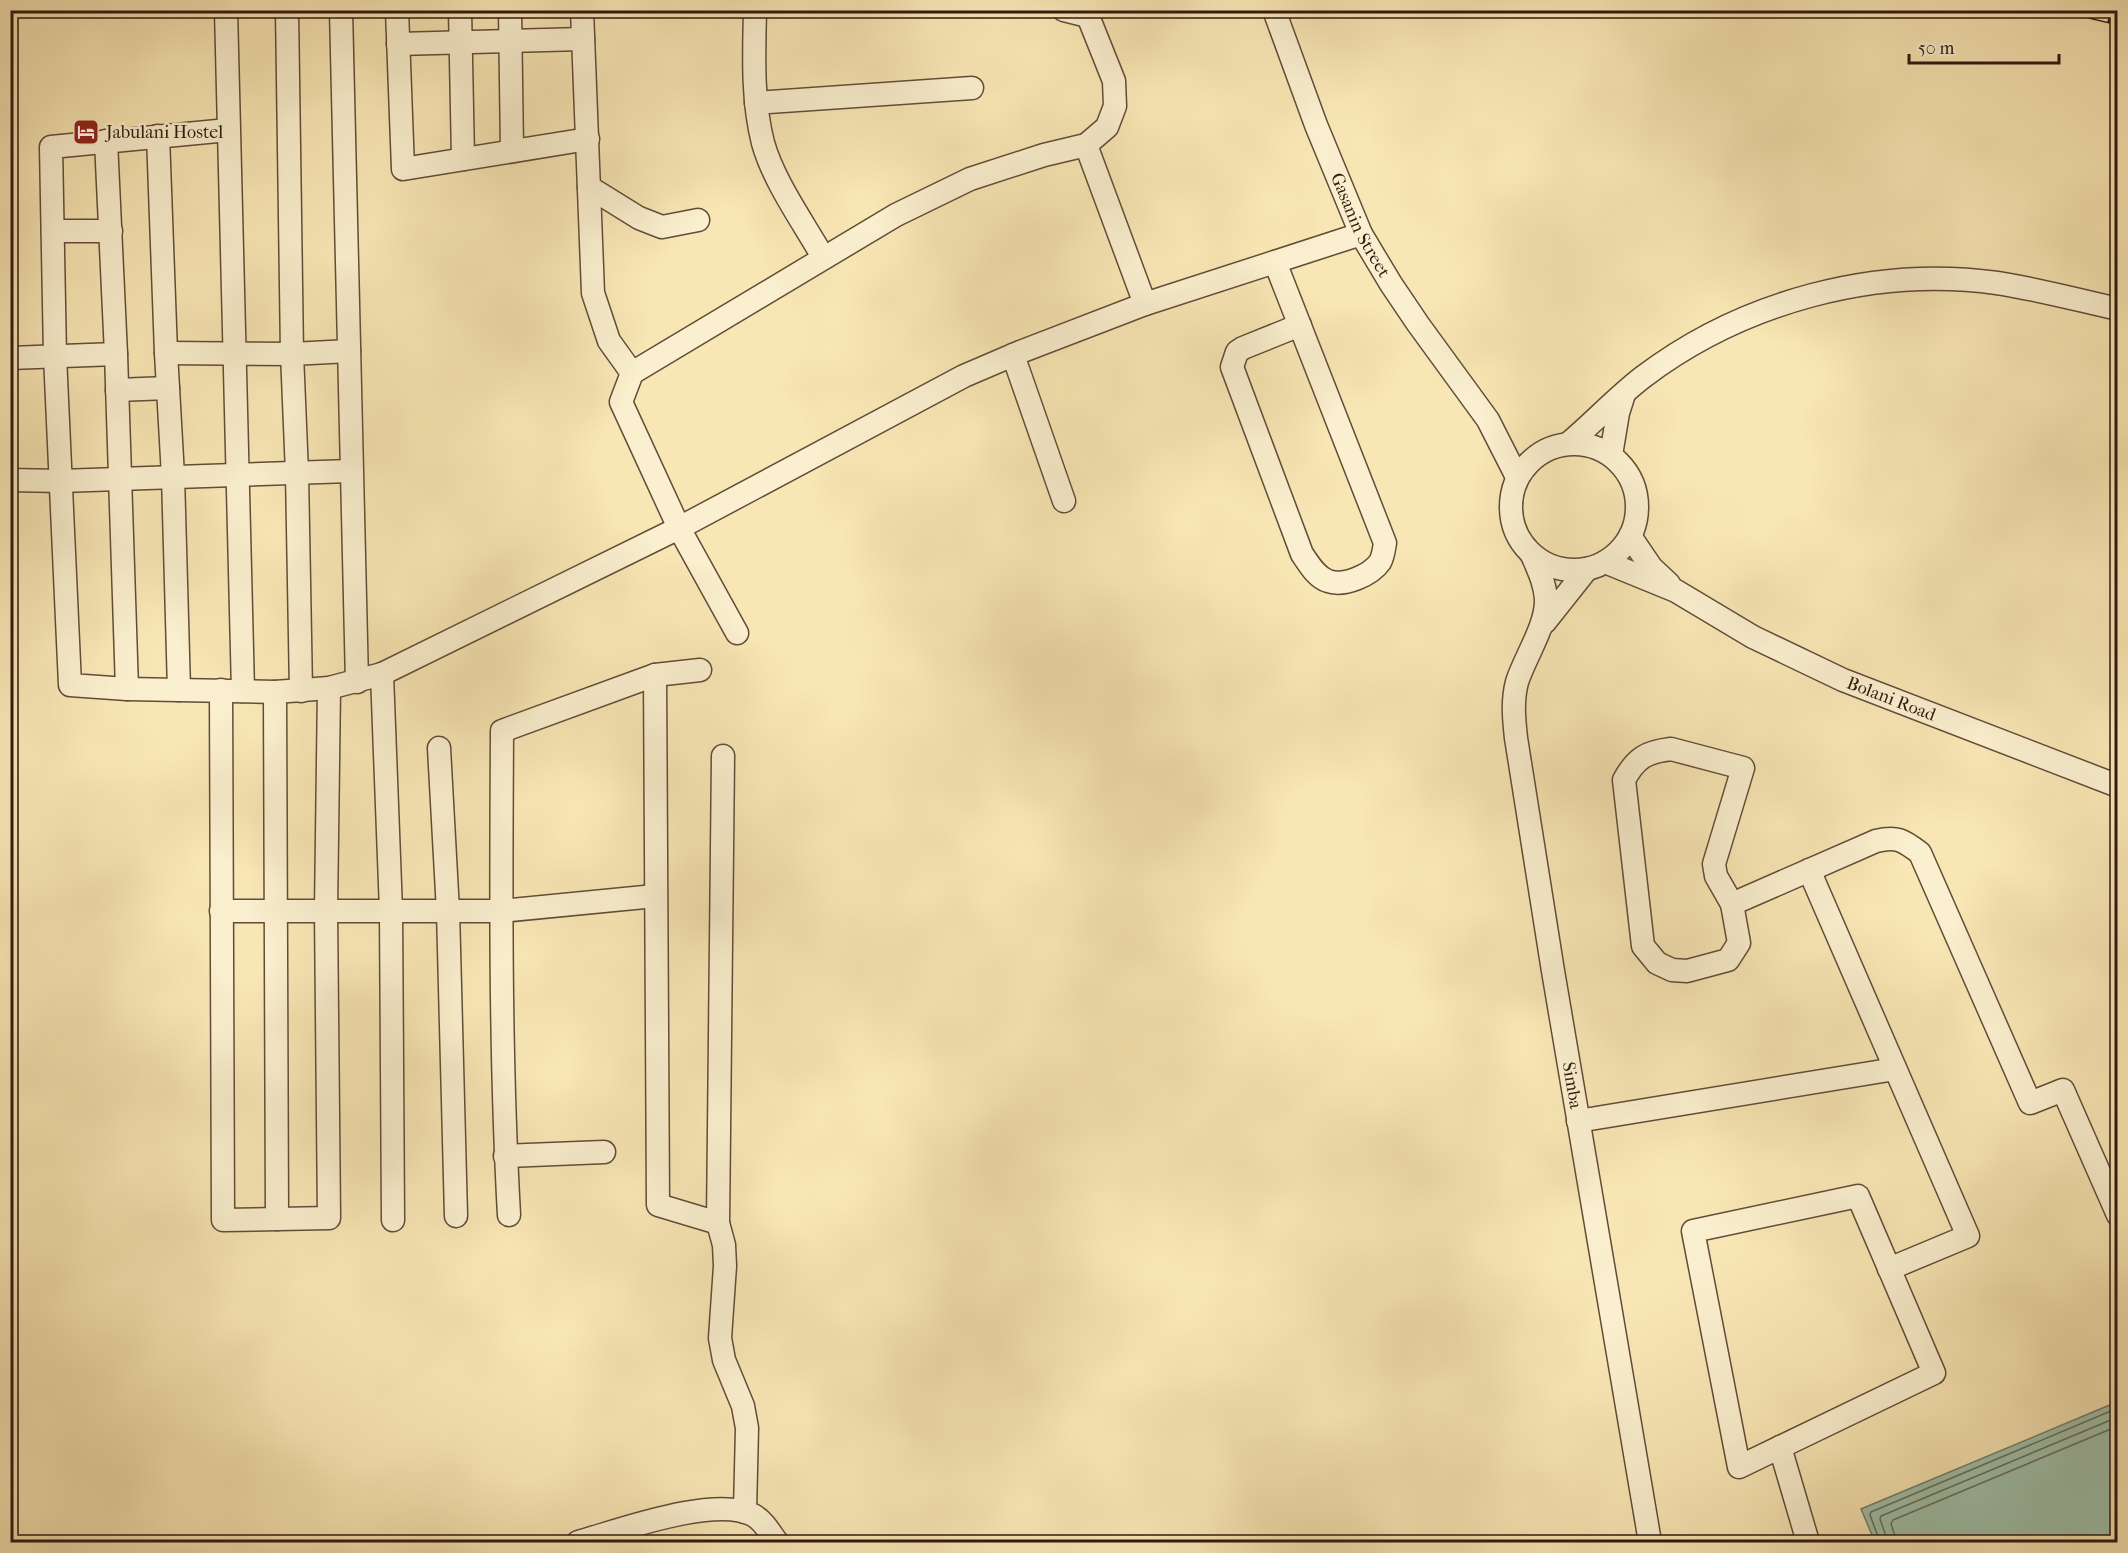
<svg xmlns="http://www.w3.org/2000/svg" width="2128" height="1553" font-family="'IM FELL French Canon',serif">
<rect width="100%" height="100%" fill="#f8e6b4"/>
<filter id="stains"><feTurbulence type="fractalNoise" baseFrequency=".00333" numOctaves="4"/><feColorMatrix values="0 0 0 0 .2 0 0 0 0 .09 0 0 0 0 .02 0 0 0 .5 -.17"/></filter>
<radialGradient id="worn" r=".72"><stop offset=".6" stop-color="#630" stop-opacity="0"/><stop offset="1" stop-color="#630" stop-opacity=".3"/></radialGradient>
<path fill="#9ec0aa" stroke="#727d6c" stroke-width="1.5" d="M 2117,1402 L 2117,1542 L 1875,1542 L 1861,1509 Z"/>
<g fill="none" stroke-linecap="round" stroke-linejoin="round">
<path stroke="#676c5d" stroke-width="1.5" d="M 1880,1542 L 1870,1515 L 1871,1512 L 2118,1408
M 1888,1542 L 1880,1519 L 1881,1516 L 2118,1417
M 1897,1542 L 1891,1524 L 1893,1520 L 2118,1426"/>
<g stroke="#624c39" stroke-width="25">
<g id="minor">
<path d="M 226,10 L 243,691"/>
<path d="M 287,10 L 292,354 L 297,473 L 301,691"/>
<path d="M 341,10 L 357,682"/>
<path d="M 397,10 L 403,169 L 588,139"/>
<path d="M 460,10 L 463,159"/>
<path d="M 510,10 L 512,151"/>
<path d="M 582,10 L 593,293 L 609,341 L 632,373 L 621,402 L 679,528 L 737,633"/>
<path d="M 755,10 C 754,55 752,100 763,143 C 774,182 803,222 823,257"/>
<path id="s1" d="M 1274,10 L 1316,125 L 1361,234 L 1391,284 L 1418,324 L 1488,420 L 1517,477"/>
<path d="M 398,44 L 583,39"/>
<path d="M 756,103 L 972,88"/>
<path d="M 228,130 L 51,147 L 55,356 L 70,685 L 127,689 L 275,692 L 329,688 L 382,674 L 679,528 L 964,376 L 1020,352 L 1145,304 L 1361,234"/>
<path d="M 158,136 L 166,353 L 173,476 L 179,690"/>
<path d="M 106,141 L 116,354 L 127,689"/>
<path d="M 1086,145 L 1145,304"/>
<path d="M 589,187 L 639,218 L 662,227 L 698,220"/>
<path d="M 53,231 L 111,231"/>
<path d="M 1275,262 L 1385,543 C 1384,549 1383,557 1380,562 C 1371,575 1344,587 1328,581 C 1316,577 1309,564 1302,554 L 1232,367 L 1237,352 L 1243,348 L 1300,325"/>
<path d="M 166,353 L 292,354 L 349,351"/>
<path d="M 1013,355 L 1064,501"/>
<path d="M 10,358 L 116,354"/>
<path d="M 632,373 L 896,215 L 970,179 L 1044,155 L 1086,145 L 1107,127 L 1115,106 L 1114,81 L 1088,16 L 1064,10"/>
<path d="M 117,390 L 168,388"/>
<path d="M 1569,443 C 1594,422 1617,397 1643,377 C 1742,302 1874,266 1997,283 C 2037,289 2078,300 2118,309"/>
<circle cx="1574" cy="507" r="63"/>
<path d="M 1611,455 L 1618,413 L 1624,394"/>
<path d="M 10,480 L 61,481 L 350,471"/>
<path d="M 1630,536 L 1651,567 L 1669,584"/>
<path id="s2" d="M 1532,555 C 1538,569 1545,583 1546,599 C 1547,625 1525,657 1517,682 C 1512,701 1514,720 1516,738 L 1553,971 L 1650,1542"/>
<path id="s3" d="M 1605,562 L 1676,591 L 1753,637 L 1843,680 L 2118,786"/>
<path d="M 1545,622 L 1587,569"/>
<path d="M 382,674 L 391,911 L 393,1220"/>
<path d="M 655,675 L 658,1205 L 718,1223"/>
<path d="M 221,690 L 223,1220 L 329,1218 L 326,911 L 329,688"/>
<path d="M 275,692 L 277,1219"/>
<path d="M 439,748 L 448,911 L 456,1216"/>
<path d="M 1671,749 L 1743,768 L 1714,864 L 1716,876 L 1732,904 L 1739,943 L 1728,960 L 1687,971 L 1672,970 L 1657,963 L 1643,946 L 1624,780 C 1636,758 1646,752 1671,749 Z"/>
<path d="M 723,756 L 718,1223 L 724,1245 L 725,1266 L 720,1338 L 724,1360 L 743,1406 L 747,1428 L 745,1512"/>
<path d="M 1809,870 L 1968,1236 L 1889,1269"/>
<path d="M 1732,904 L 1876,841 C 1897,836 1903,840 1920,853 L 2030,1103 L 2063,1090 L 2118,1215"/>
<path d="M 221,911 L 501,911 L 655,896"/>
<path d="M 1578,1121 L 1895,1069"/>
<path d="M 505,1156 L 604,1152"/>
<path d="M 1858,1196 L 1934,1373 L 1739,1467 L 1693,1231 Z"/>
<path d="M 509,1215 C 500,1054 501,893 502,731 L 655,675 L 700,670"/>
<path d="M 1780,1447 L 1808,1542"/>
<path d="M 578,1542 C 618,1531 715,1495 753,1515 C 764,1521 770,1533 777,1542"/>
</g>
</g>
<use href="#minor" stroke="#faefce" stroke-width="22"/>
<g stroke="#301910" stroke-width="7">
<path id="rail" d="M 2067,10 L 2118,22
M 2117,10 L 2118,11"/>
</g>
<use href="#rail" stroke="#faefce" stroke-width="4.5" stroke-dasharray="14" stroke-linecap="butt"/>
</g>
<defs>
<g id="hotel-square" transform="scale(1.35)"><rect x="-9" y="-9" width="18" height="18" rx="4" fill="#8f2418" stroke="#faefce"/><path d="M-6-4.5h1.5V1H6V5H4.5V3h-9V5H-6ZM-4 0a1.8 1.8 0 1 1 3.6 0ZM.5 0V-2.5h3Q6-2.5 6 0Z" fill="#fff"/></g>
</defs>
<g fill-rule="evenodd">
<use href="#hotel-square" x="86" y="132"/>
</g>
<g text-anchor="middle" stroke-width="5" stroke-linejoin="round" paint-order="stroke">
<g font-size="18" fill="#301910" stroke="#faefce" text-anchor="start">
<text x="106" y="138">Jabulani Hostel</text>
</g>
<g font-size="18" fill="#301910" stroke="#faefce">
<text dy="6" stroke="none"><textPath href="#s1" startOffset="232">Gasanin Street</textPath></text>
<text dy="6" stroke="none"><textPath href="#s3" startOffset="318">Bolani Road</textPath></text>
<text dy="6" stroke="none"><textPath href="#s2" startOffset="543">Simba</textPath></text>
</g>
</g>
<rect width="2128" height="1553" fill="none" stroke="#f8e6b4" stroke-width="36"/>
<rect x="12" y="12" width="2104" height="1529" fill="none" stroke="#301910" stroke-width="3"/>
<rect x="18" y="18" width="2092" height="1517" fill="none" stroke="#301910" stroke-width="1.5"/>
<path d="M1909 54v9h150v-9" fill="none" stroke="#301910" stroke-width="3"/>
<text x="1918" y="54" font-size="18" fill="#301910" stroke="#faefce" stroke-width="4.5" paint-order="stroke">50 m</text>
<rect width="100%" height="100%" filter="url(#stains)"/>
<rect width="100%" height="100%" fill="url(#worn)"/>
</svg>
